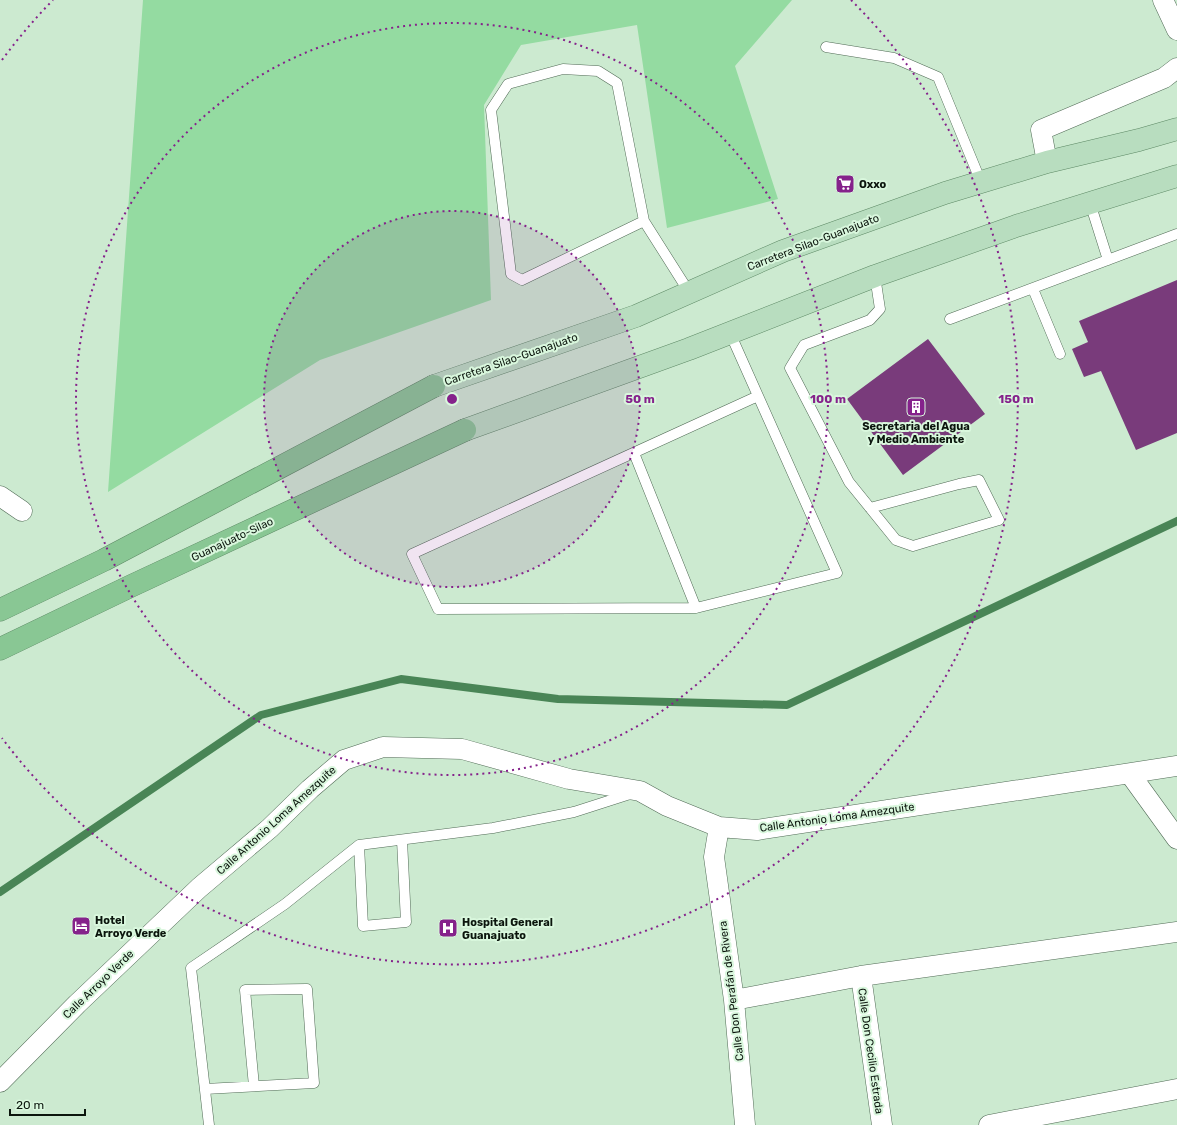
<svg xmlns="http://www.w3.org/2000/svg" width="1177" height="1125" font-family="Rubik,sans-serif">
<rect width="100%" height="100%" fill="#ccead0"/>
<path fill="#94dba1" d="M 143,0 L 792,0 L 735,66 L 778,199 L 667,228 L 637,25 L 521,45 L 484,105 L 491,300 L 320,360 L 108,492 Z"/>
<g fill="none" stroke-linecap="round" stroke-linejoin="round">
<path stroke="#498556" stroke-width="8" d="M 0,892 L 261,715 L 401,679 L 558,699 L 787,705 L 1177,521"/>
</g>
<path fill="#793b7b" d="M 1177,280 L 1177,433 L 1136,450 L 1101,371 L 1084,377 L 1072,349 L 1088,342 L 1079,321 Z
M 928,339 L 985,414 L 903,475 L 847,399 Z"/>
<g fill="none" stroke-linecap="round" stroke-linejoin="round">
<g stroke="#516b56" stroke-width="11">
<path id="lane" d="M 826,47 L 894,58 L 938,77 L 981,182
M 1090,203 L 1108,260
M 644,221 L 617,83 L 598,71 L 563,69 L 508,84 L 491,110 L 511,274 L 522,280 L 644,221 L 689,292
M 1033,289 L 1060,354
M 950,319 L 1177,234
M 730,333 L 837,573 L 696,608 L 438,609 L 412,554 L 758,396
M 634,453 L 696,608
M 870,508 L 959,484 L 979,480 L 999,520 L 913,546 L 896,540 L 849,482 L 790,368 L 804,345 L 870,320 L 880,309 L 875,276
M 359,845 L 363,926 L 406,922 L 402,840
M 205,1089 L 314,1083 L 307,989 L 245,990 L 254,1086
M 209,1125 L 191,968 L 285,904 L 359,845 L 493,828 L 574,812 L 630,794"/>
</g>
<g stroke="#516b56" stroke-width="21">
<path id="street" d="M 1163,0 L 1177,30
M 1047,162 L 1041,130 L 1164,78 L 1177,68
M 0,496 L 22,511
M 1130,774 L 1177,839
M 719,827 L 714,857 L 734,1000 L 745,1125
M 861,976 L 882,1125
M 734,1000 L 861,976 L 1177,932
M 0,1082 L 77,1004 L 199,888 L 270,828 L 310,789 L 344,760 L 383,747 L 462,749 L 569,779 L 640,791 L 667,806 L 719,827 L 757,830 L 1177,766
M 989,1125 L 1177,1089"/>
</g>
<g stroke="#5d8965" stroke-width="23">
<path id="primary" d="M 434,386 L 636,316 L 783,251 L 945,193 L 1047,162 L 1139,140 L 1177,129
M 465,430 L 689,349 L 875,276 L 1016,226 L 1177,176"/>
</g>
<g stroke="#5d8965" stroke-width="23">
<path id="highway" d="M 0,610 L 104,560 L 434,386
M 0,649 L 131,586 L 465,430"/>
</g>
<use href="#lane" stroke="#fff" stroke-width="10"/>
<use href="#street" stroke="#fff" stroke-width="20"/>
<use href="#primary" stroke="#b8ddbf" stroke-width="22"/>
<use href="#highway" stroke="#89c794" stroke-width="22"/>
</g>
<circle cx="452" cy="399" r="188" fill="#85228b" fill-opacity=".12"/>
<g fill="none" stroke="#85228b" stroke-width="2" stroke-dasharray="2 4">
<circle cx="452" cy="399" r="188"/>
<circle cx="452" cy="399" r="376"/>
<path d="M2 60A564 564 0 0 1 53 0M851 0A564 564 0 1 1 2 738"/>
</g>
<defs>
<g id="supermarket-square" transform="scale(1)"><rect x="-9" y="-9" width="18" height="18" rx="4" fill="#85228b" stroke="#d9f7dd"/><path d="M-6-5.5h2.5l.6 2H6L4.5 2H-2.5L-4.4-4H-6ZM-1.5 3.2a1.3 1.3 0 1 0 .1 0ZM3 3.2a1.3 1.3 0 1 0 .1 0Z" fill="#fff"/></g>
<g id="building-square" transform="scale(1)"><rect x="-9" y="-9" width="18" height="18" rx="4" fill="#85228b" stroke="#d9f7dd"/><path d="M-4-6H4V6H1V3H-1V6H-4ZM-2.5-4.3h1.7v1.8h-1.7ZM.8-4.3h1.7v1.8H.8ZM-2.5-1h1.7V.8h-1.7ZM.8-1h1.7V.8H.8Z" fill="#fff"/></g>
<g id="hotel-square" transform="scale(1)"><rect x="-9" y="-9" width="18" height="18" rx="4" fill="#85228b" stroke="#d9f7dd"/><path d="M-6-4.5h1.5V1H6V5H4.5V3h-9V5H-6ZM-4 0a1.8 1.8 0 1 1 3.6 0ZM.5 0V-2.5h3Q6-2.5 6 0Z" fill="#fff"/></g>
<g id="hospital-square" transform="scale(1)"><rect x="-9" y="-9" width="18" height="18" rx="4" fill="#85228b" stroke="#d9f7dd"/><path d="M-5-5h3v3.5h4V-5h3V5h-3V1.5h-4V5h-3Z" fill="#fff"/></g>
</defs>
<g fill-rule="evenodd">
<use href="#supermarket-square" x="845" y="184"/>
<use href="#building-square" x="916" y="407"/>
<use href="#hotel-square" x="81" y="926"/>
<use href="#hospital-square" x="448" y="928"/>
</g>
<g text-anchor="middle" stroke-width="4" stroke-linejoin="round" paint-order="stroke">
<g font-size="11" font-weight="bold" fill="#0b150d" stroke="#d9f7dd" text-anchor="start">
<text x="859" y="188">Oxxo</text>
<text x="916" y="430" text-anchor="middle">Secretaria del Agua<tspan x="916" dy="13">y Medio Ambiente</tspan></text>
<text x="95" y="924">Hotel<tspan x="95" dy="13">Arroyo Verde</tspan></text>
<text x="462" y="926">Hospital General<tspan x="462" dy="13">Guanajuato</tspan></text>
</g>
<g font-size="11" fill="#0b150d" stroke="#d9f7dd">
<text transform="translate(813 242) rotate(-21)" y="4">Carretera Silao-Guanajuato</text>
<text transform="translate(511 359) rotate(-19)" y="4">Carretera Silao-Guanajuato</text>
<text transform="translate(232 539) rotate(-25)" y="4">Guanajuato-Silao</text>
<text transform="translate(837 817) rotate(-8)" y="4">Calle Antonio Loma Amezquite</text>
<text transform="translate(276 820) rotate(-42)" y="4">Calle Antonio Loma Amezquite</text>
<text transform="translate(98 984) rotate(-44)" y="4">Calle Arroyo Verde</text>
<text transform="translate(731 991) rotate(-97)" y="4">Calle Don Perafán de Rivera</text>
<text transform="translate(871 1051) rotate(82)" y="4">Calle Don Cecilio Estrada</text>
</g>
</g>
<circle cx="452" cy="399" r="6" fill="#85228b" stroke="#d9f7dd" stroke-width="2"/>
<g font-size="12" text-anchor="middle" font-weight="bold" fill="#85228b" stroke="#d9f7dd" stroke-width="4" stroke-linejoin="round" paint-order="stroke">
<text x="640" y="403">50 m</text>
<text x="828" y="403">100 m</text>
<text x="1016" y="403">150 m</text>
</g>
<path d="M10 1109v6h75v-6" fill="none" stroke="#0b150d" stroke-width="2"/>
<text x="16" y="1109" font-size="12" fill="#0b150d" stroke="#d9f7dd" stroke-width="3" paint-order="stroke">20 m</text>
</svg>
